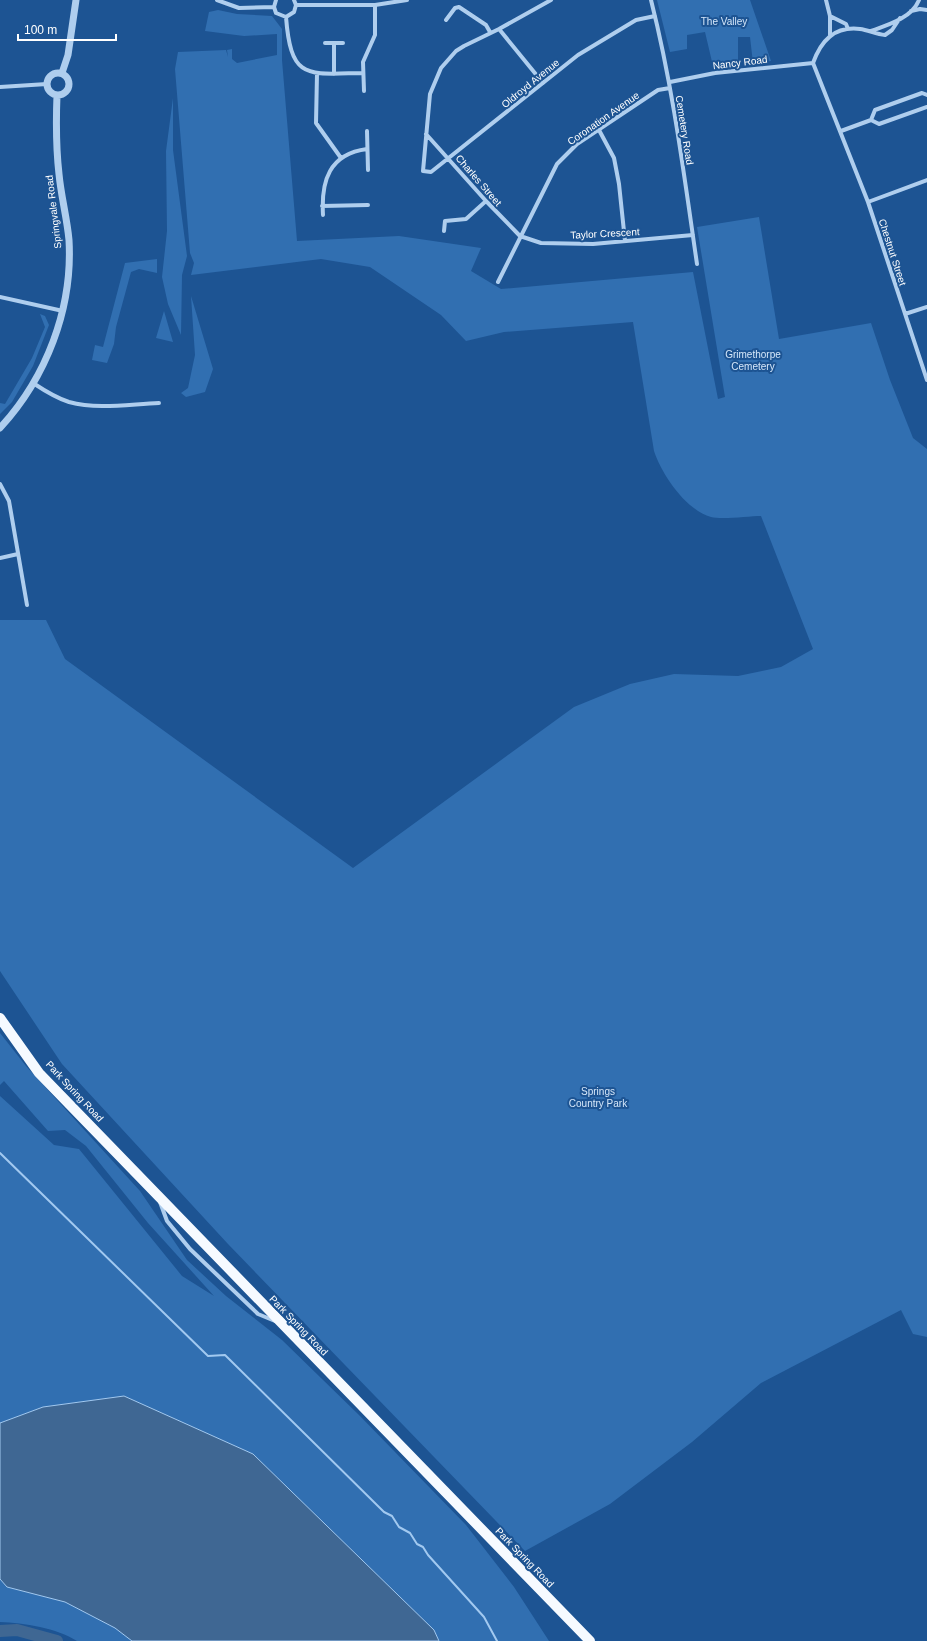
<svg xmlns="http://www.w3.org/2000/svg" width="927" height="1641" font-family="Helvetica,sans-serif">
<rect width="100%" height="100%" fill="#1d5493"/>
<path fill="#316fb1" d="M 657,0 L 750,0 L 771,61 L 753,63 L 750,37 L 738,37 L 738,65 L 713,66 L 705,32 L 687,35 L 687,49 L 670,52 Z
M 218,10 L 237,14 L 272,16 L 282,29 L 282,60 L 297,241 L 399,236 L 481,248 L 471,271 L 501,289 L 693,272 L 718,399 L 725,397 L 697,227 L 759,217 L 779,339 L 871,323 L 890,380 L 913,438 L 927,449 L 927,1337 L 913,1334 L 901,1310 L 761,1383 L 692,1442 L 610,1504 L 525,1551 L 228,1244 L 62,1064 L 0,971 L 0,620 L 46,620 L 65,659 L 353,868 L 574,707 L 630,684 L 674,674 L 738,676 L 762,671 L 781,667 L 813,649 L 761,516 C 749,516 722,520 711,517 C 686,510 662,475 654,451 L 633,322 L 504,332 L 466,341 L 441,315 L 370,267 L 321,259 L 191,275 L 194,263 L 190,253 L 175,69 L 178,52 L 226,50 L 228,57 L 227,50 L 232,49 L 232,59 L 237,63 L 277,55 L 277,34 L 244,36 L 205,31 L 209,12 Z
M 173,98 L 173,150 L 187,256 L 182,275 L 181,335 L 168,304 L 162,277 L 167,231 L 166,151 Z
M 157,259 L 157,273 L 139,269 L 131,272 L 116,327 L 114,344 L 107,363 L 92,360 L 95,345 L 103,347 L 125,263 Z
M 191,296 L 213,369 L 205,392 L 186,397 L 181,393 L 188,388 L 195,355 Z
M 164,311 L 173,342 L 156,338 Z
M 40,314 L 45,316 L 49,325 L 33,366 L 12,402 L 0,414 L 0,403 L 5,404 L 32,358 L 45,327 Z
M 0,1033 L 26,1066 L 140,1191 L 187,1260 L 226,1296 L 282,1340 L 360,1416 L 466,1525 L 514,1587 L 549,1641 L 439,1641 L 434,1630 L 253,1454 L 124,1396 L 43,1407 L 0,1423 L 0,1096 L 54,1145 L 79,1149 L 182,1276 L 214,1296 L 148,1223 L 86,1146 L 65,1130 L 48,1131 L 4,1081 L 0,1085 Z
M 0,1579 L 7,1587 L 65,1602 L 115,1628 L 132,1641 L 77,1641 C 57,1628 24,1623 0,1622 Z"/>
<path fill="#3f6793" stroke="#a2c9f0" d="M 124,1396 L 253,1454 L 434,1630 L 439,1641 L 132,1641 L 115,1628 L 65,1602 L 7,1587 L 0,1579 L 0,1423 L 43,1407 Z"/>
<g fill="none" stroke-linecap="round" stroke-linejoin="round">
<path stroke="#a2c9f0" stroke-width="2" d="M 0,1153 L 208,1356 L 225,1355 L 384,1512 L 392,1516 L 399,1527 L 410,1533 L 417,1544 L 423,1547 L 428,1555 L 484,1617 L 497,1641"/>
<path stroke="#3f6793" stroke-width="12" d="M 0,1631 L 17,1630 L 57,1641"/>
<path stroke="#afceee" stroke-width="4" d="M 217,0 L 239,8 L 274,7
M 276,0 L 274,7 L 276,13 L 286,17 L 294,12 L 296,5 L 294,0
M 551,0 L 499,29 L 464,46 L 456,51 L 441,68 L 430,94 L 423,171 L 431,172 L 578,55 L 636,20 L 655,16
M 651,0 C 673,87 684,175 697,264
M 826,0 L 830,16 L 830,35
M 296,5 L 375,5 L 407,0
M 911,11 L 920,9 L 927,10
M 830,16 L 846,24 L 848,29
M 286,17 C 291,81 307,74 363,73
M 446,20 L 455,8 L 459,7 L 486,25 L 490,32
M 499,29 L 543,83
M 871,31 C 888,25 912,18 919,0
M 325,43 L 343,43
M 334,43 L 334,74
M 813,63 L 868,202 L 927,380
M 317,74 L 316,123 L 341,158
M 670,82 L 715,73 L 813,63 C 821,41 834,26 860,29 C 868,30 876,34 885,35 L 892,30 L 900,18
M 0,87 L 47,84
M 364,91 L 363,62 L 375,35 L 375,5
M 871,120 L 879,124 L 927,107
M 599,130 L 614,158 L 619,184 L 625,241
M 367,131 L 368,170
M 841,131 L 871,120 L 875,110 L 922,93 L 927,95
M 426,134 L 486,201 L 520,236 L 541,243 L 593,244 L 693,235
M 868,202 L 927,180
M 322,206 L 368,205
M 323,215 C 321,181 329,154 367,149
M 444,231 L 445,221 L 466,219 L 486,201
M 498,282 L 557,164 L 577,144 L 658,90 L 670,88
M 0,297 L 63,311
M 905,314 L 927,307
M 33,383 C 45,391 56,398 69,402 C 98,410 130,404 159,403
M 0,484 L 9,501 L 27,605
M 0,558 L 18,554
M 160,1202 L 167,1221 L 190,1249 L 258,1314 L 275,1321"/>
<path stroke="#afceee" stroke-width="7" d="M47 84a11 11 0 1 1 22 0a11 11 0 1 1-22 0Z
M 62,73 L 68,55 L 76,0
M 0,428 C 46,378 73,309 69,240 C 67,218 61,196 59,174 C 56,148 56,121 57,95"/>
<path stroke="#f6faff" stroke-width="10" d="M 0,1018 L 39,1073 L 590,1641"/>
</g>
<g text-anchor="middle" stroke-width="4" stroke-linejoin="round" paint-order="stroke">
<g font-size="10" fill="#d5e7fa" stroke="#1d5493">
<text x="724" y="25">The Valley</text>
<text x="753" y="358">Grimethorpe<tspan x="753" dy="12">Cemetery</tspan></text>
<text x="598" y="1095">Springs<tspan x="598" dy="12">Country Park</tspan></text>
</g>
<g font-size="10" fill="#fff" stroke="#1d5493">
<text transform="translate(740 62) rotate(-7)" y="4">Nancy Road</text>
<text transform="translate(530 83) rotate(-39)" y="4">Oldroyd Avenue</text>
<text transform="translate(603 118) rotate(-35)" y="4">Coronation Avenue</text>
<text transform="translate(685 130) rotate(81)" y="4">Cemetery Road</text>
<text transform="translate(479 180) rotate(49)" y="4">Charles Street</text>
<text transform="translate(53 212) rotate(-97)" y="4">Springvale Road</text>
<text transform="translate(605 233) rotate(-3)" y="4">Taylor Crescent</text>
<text transform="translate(893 252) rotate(72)" y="4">Chestnut Street</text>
<text transform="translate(75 1091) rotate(47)" y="4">Park Spring Road</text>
<text transform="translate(299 1325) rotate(46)" y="4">Park Spring Road</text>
<text transform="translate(525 1557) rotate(46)" y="4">Park Spring Road</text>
</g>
</g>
<path d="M18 34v6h98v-6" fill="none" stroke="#ffffff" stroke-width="2"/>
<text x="24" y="34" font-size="12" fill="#ffffff" stroke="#1d5493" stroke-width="3" paint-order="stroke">100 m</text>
</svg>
